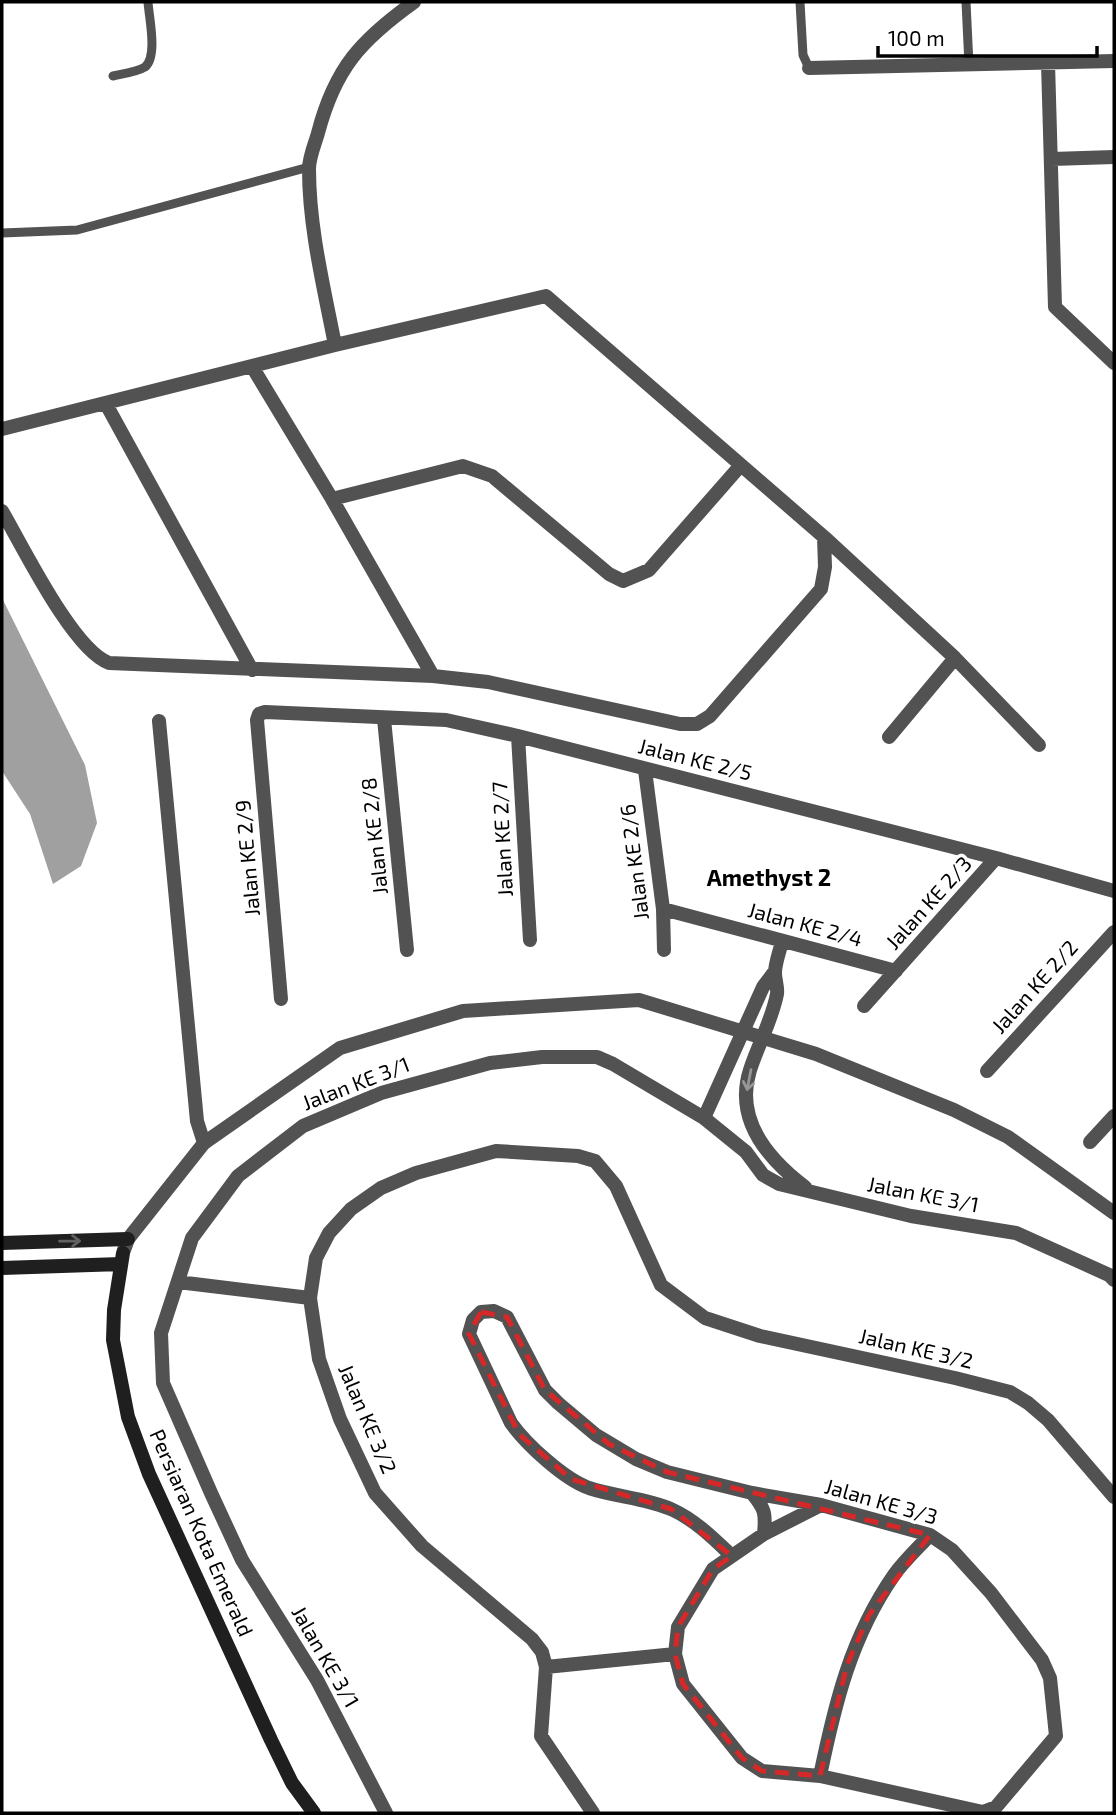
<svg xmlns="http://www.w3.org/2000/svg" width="1116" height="1815" font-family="'Exo 2',sans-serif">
<rect width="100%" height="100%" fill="#fff"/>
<path fill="#a0a0a0" d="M 2,598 L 85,765 L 97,823 L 81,866 L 53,884 L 30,814 L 2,771 Z"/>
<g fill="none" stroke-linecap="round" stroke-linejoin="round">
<path stroke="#525252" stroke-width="9" d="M 800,2 L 803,55 L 809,68
M 966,2 L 969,65
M 113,76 C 122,74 137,72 145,67 C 158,56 149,18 148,2
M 2,233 L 77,230 L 309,167"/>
<path stroke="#525252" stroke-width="14" d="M 1048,63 L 1055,307 L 1114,363
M 809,68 L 1114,61
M 1052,159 L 1114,157
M 335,345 C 324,288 309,228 309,169 C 309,157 315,144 318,133 C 335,68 361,40 414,2
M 253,368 L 332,499 L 433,676
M 106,404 L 252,670
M 2,429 L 335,345 L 546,296 L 824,537 L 955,658 L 1039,745
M 332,499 L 463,466 L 492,476 L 609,574 L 623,581 L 649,570 L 741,465
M 2,511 C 23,547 73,650 109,663 L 433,676 L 488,682 L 680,724 L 697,724 L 710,716 L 821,589 L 825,567 L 824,537
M 384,719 L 407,950
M 159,721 L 197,1121 L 204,1143
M 518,736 L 530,940
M 889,737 L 955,658
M 645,770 L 663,909 L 664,950
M 663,909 L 896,971
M 782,941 C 780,951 775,963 775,973 C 775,980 778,987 777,994 C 772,1020 758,1045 750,1070 C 734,1120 768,1159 805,1187
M 281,999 L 257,720 L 259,714 L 265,712 L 446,720 L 518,736 L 996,858 L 1114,891
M 864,1006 L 996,858
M 987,1071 L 1114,932
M 704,1118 L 763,987 L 775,971
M 1090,1142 L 1114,1116
M 178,1282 L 310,1298
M 752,1493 C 765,1509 766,1513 764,1534
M 732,1556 C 714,1539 695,1520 673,1510 C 647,1498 616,1497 589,1488 C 564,1479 527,1445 511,1423 L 469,1334 L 473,1320 L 481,1312 L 494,1311 L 507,1317 L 545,1390 L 558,1403 L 596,1435 L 636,1459 L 667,1472 L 752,1493 L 821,1505 L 930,1535 L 952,1550 L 991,1593 L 1042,1660 L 1050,1678 L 1056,1736 L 996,1807 L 983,1812 L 820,1776 L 762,1771 L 742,1758 L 683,1684 L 675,1654 L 678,1627 L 713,1569 L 764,1534 L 821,1505
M 546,1667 L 675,1654
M 820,1776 C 835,1703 851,1637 894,1575 C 904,1561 918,1548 930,1535
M 386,1813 L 317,1680 L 242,1560 L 211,1493 L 163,1383 L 161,1333 L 192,1238 L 238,1176 L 303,1126 L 381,1093 L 490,1063 L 542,1057 L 597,1057 L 613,1064 L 704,1118 L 746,1152 L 763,1175 L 779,1184 L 911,1216 L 1016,1233 L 1109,1275 L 1114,1280
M 593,1813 L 541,1736 L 546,1667 L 542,1652 L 532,1639 L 422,1546 L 375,1493 L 340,1419 L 319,1359 L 310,1298 L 316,1258 L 329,1233 L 351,1209 L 381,1188 L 416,1173 L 496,1151 L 578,1156 L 595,1161 L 616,1186 L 661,1285 L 705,1318 L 760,1336 L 955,1378 L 1010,1392 L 1028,1403 L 1048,1420 L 1114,1497"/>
<path stroke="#525252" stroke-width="14" d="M 124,1250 L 128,1239 L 204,1143 L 340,1048 L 463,1011 L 639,1000 L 816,1054 L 954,1110 L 1008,1137 L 1114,1213"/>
<path stroke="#1f1f1f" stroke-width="14" d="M 2,1243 L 128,1239
M 123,1253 L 114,1310 L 113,1340 L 128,1417 L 149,1474 L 271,1740 L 292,1783 L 314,1813
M 2,1268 L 121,1264"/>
</g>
<defs><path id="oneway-shaft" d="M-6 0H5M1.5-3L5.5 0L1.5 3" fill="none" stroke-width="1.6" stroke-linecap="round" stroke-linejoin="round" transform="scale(1.75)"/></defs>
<use stroke="#979797" href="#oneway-shaft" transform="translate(749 1080) rotate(101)"/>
<use stroke="#626262" href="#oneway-shaft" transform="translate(70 1241) rotate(-1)"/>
<path fill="none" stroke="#d62828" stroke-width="5" stroke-dasharray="14 9" stroke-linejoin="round" d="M 481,1312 L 507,1317 L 545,1390 L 609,1444 L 667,1472 L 930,1535 L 869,1615 L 847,1665 L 820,1776 L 762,1771 L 742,1758 L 683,1684 L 675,1654 L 678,1627 L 713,1569 L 732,1556 L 671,1509 L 571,1479 L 519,1434 L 469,1334 Z"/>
<g text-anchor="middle" stroke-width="7" stroke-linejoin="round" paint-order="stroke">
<g font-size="21" fill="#000" stroke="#fff">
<text transform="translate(695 760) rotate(14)" y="7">Jalan KE 2/5</text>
<text transform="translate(375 836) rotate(-96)" y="7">Jalan KE 2/8</text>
<text transform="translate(503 839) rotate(-93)" y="7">Jalan KE 2/7</text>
<text transform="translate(248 858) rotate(-95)" y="7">Jalan KE 2/9</text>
<text transform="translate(635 862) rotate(-97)" y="7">Jalan KE 2/6</text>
<text transform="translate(929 903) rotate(-48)" y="7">Jalan KE 2/3</text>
<text transform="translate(805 925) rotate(15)" y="7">Jalan KE 2/4</text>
<text transform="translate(1035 987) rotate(-48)" y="7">Jalan KE 2/2</text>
<text transform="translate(356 1084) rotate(-21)" y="7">Jalan KE 3/1</text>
<text transform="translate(923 1195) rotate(11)" y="7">Jalan KE 3/1</text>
<text transform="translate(916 1349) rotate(13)" y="7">Jalan KE 3/2</text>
<text transform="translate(367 1419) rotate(67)" y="7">Jalan KE 3/2</text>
<text transform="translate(881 1502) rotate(16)" y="7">Jalan KE 3/3</text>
<text transform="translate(201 1533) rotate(66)" y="7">Persiaran Kota Emerald</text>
<text transform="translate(325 1657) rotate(60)" y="7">Jalan KE 3/1</text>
</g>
<g font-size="23" font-weight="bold" fill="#000" stroke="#fff">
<text x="769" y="886">Amethyst 2</text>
</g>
</g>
<rect width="1116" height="1815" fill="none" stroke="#000000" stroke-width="7"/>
<path d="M878 46v10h219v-10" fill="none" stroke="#000000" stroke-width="3.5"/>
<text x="888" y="46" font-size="21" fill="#000000" stroke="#ffffff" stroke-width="5" paint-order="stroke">100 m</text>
</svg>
